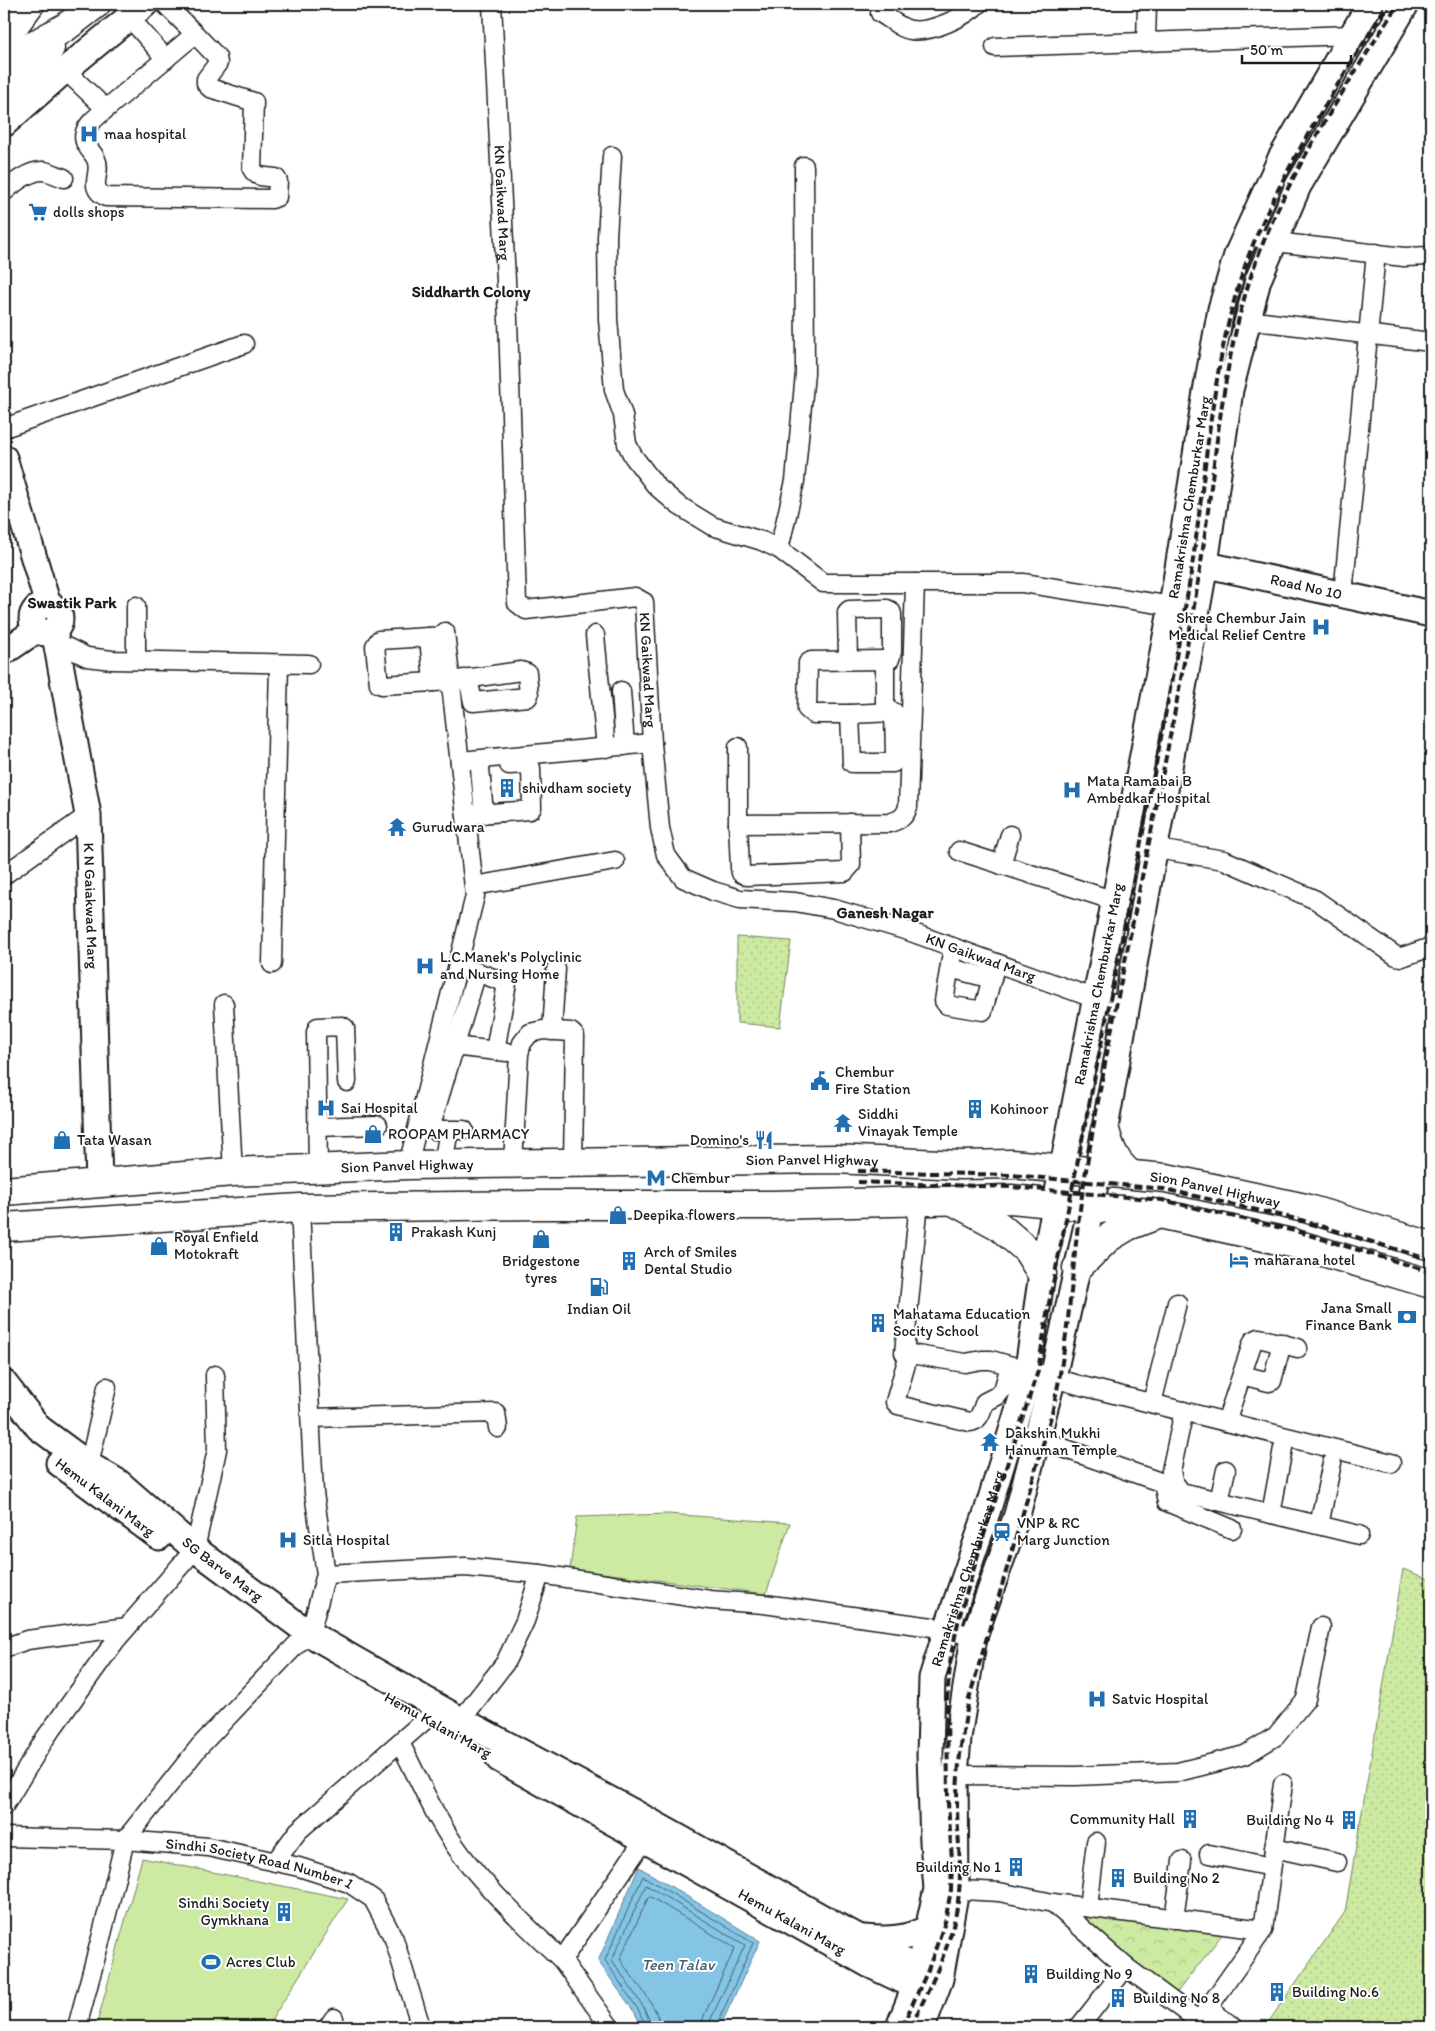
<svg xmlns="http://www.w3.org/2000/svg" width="1435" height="2031" font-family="Itim,sans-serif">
<defs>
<pattern id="grass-dots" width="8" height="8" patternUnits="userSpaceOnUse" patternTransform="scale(1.25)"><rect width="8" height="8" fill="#cceaa1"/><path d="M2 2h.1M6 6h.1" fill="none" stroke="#afc88a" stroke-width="1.8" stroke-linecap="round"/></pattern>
<pattern id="forest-crowns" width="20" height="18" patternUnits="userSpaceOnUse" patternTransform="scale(1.25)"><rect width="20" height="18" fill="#cceaa1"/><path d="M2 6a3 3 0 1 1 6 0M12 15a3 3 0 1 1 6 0" fill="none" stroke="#afc88a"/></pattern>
</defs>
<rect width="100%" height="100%" fill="#fff"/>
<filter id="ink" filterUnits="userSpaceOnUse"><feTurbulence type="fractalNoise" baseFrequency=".02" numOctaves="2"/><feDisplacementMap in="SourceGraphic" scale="10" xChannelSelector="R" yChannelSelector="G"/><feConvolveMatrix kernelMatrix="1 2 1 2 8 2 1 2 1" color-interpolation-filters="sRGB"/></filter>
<g filter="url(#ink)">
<path fill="url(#grass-dots)" stroke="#74835e" d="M 737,937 L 791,941 L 780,1027 L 737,1023 Z
M 1403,1569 L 1431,1580 L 1431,2027 L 1265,2027 L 1345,1912 Z"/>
<path fill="url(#forest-crowns)" stroke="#74835e" d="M 1051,1909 L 1224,1932 L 1171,2000 Z"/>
<path fill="#cceaa1" stroke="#74835e" d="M 668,1514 L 790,1523 L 766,1594 L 570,1569 L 577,1517 Z
M 142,1858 L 348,1899 L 267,2027 L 96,2027 Z"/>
<path fill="#84c5e5" stroke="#5a8195" d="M 639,1867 L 760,1941 L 720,2027 L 642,2027 L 635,2013 L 598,1961 Z"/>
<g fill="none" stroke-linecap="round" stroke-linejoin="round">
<path stroke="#46606c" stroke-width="1" d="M 646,2027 L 639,2011 L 605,1960 L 643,1876 L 753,1943 L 716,2027
M 652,2027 L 644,2008 L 612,1960 L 646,1885 L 745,1945 L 710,2021 L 709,2027
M 660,2027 C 659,2005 631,1978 620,1959 L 649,1896 L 735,1948 L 703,2018 L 702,2027"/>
<g stroke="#1c1c1c" stroke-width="21">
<g id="street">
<path d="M 165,4 L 195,34"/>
<path id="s1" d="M 492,4 L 508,320 L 517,603 L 526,610 L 635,597 L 644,602 L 652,743 L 660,828 L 666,855 L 683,878 L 713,891 L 740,899 L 795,902 L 834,909 L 908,931 L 1096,999 L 1127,1008"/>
<path d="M 880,13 C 889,18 901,29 911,30 C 931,33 965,17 978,4"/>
<path d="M 129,17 L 166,59"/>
<path d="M 1146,42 L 1147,4"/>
<path d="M 995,47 L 1352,35"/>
<path d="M 65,70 L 106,109 C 99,115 88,123 85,132 C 81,144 92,150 96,159 C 103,174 86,187 106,197 L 272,199 L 277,197 L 278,181 L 276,178 C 266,176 258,179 252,169 L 254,102 L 210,88 L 206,84 L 206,79 L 218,63 L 217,57 L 195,34 L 106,109"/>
<path d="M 612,156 L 607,237 L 608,319 L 614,390 L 623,415 L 627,444 L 633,456 L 656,486 L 678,505 L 712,526 L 762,541 L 779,549 L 823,583 L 1023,583 L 1172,606"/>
<path d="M 4,192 C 14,183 29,170 44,171 C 50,172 58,176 64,178"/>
<path d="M 1246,235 L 1275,242 L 1404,257 L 1431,256"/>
<path d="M 1247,320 L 1431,342"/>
<path d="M 4,428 L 244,344"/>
<path d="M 779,549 L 795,481 L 805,373 L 804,166"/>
<path d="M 1343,594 L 1376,253"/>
<path d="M 136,606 L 136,660"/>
<path d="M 595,635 L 606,748"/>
<path d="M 445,636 L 379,640 L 375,646 L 379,684 L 382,685 L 451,681 L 521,671 L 527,673 L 529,695 L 528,697 L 473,702 L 468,678"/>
<path d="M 429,637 L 433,682"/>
<path d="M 56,642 L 87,657 L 112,660 L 309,664"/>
<path d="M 848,660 L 847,612 L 849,610 L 887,609 L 891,611 L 892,614 L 892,652 L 890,659 L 885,660"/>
<path d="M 621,691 L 625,746"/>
<path d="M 894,712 L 895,756 L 893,763 L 852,763 L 850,714 Z"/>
<path d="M 850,714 L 813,714 L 807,709 L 808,663 L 811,661 L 885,660 L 885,713"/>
<path d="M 738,747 L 738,824 L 889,823 C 900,820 905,817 908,807 L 915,583"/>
<path d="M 460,761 L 652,743"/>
<path d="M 480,768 L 484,814"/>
<path d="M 466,815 L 530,810 L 532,808 L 531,768 L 528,764 L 509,765"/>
<path d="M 738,824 L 740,868 L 741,873 L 747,876 L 845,872 L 851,865 L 850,823"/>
<path d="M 1126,844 L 1224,860 L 1316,900 L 1396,956 L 1402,957 L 1431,947"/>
<path d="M 959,851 L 1115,901"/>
<path d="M 1001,865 L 1010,835"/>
<path d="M 4,875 L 88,815"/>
<path d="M 474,886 L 615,861"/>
<path d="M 953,947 L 944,1001 L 947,1005 L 983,1011 L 996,963"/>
<path d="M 272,964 L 279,664"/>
<path d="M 950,968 L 992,979"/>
<path d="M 468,969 L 507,983 L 495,1051"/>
<path d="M 224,1004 L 233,1172"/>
<path d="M 552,1031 L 556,969"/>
<path d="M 443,1045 L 507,1052"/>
<path d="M 317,1127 L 378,1125"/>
<path d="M 464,1130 L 434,1130 L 431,1125 L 477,972"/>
<path d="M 513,1163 L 519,1054 L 522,1043 L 530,1033 L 543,1030 L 571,1032 L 575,1036 L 573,1163"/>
<path d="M 443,1164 L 449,1130"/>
<path d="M 408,1165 L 475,896 L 445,632"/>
<path d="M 318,1168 L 316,1032 L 318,1027 L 342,1026 L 345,1028 L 347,1082"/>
<path d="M 904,1353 L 919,1202"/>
<path d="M 1010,1366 L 1004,1387 L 997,1396 L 985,1402 C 981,1411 980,1421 970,1422 L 898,1405 L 895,1402 L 908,1357 L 911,1354 L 965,1363 L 982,1360 L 991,1360 L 1082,1386 L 1391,1463"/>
<path d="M 1242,1375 L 1269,1382 L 1272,1381 L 1282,1343"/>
<path d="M 1152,1403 L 1177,1303"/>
<path d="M 1184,1411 L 1171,1471 L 1173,1481 L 1181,1492 L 1359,1535"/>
<path d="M 311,1418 L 496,1413 L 498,1428"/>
<path d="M 1226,1422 L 1253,1341 L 1259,1338 L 1298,1348"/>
<path d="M 1026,1435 L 1163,1483 L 1167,1502 L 1232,1529"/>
<path d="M 82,1472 L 89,1465 L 107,1387"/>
<path d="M 1219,1501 L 1226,1470"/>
<path d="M 1271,1514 L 1283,1448"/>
<path d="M 1319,1525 L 1332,1463"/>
<path d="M 326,1574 L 465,1567 L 540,1574 L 710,1600 L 764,1604 L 947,1629 L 974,1637"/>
<path d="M 4,1648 L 27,1640 L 127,1627"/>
<path d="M 461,1720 L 505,1663 L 525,1621 L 540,1574"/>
<path d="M 400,1743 C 421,1783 439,1828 468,1863 C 496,1898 530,1929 562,1960"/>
<path d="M 955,1775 L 1075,1776 L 1178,1772 L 1245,1755 L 1276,1736 L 1306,1699 L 1321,1627"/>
<path d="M 4,1806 L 46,1737 L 116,1640 L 195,1549 L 217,1450 L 215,1375"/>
<path id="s2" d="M 4,1837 L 125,1840 L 208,1847 L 299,1867 L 349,1883 L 373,1899 L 394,1939 L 421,2027"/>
<path d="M 1274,1848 L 1337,1862"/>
<path d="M 1209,1854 L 1271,1867"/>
<path d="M 275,1862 L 298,1831 L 440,1707"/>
<path d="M 944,1889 L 999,1892 L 1053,1903 L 1263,1930 L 1199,2021 L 1126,1967 L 1053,1903"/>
<path d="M 1088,1907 L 1096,1842"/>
<path d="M 1174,1919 L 1182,1861"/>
<path d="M 1263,1930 L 1283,1784"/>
<path d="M 1208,2008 L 1233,2027"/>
<path d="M 77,2027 L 102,1934 L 125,1840 L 199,1747 L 298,1643 L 310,1634 L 326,1574 L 314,1493 L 300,1208"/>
<path d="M 328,2027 L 334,2018"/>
<path d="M 610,2027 L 562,1960 L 650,1831"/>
<path d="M 1079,2027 L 1126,1967"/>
</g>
</g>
<g stroke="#1c1c1c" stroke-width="29">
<g id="secondary">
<path d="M 4,124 L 65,70 L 145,4"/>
<path d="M 4,458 L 48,605"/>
<path id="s3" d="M 1189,561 L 1431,614"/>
<circle cx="46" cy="619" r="14"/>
<path id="s4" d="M 54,630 L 88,815 L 99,1183"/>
<path d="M 4,652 L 38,629"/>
<path id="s5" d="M 4,1383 L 39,1428 L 89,1465 L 118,1482 L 195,1549 L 310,1634 L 461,1720 L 633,1812 L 830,1922 L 931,1976"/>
<path d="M 59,1463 L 159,1537"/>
<path id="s6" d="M 499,1759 L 870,1965 L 923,1990"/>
<path d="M 864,1938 C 889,1940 905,1940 928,1928"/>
<path id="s7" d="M 899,2027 L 915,1987 L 937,1889 L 933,1842 L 930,1755 L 932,1678 L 947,1629 L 987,1512 L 1025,1388 L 1042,1274 L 1172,606 L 1206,392 L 1221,309 L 1237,255 L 1281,158 L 1370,4"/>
<path d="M 922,2027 L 940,1979 L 956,1889 L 955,1775 L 958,1738 L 974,1637 L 1017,1515 L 1053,1377 L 1091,1207 L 1205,564 L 1230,390 L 1258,280 L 1298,186 L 1406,4"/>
</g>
</g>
<g stroke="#1c1c1c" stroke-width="31">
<g id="highway">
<path d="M 4,37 L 10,31 L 30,4"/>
<path d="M 4,69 L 27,49 L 66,27 L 96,4"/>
<path d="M 4,94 L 38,65 L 50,48"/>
<path d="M 1105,1130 C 1110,1149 1115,1162 1130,1174"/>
<path id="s8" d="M 4,1191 L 233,1172 L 408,1165 L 835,1159 L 961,1165 L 1011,1164 L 1166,1178 L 1305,1208 L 1431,1246"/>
<path d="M 953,1201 L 999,1226 L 1027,1250 L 1042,1274"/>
<path d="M 4,1227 L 300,1208 L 540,1205 L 772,1205 L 1011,1199 L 1160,1214 L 1296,1244 L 1431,1284"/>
<path d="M 1077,1268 L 1108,1238 L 1128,1226 L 1157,1215"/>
</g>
</g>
<use href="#street" stroke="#fff" stroke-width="18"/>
<use href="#secondary" stroke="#fff" stroke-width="25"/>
<use href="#highway" stroke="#fff" stroke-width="28"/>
<path stroke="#1c1c1c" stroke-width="4" stroke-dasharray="8 4" stroke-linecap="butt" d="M 858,1171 L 1011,1175 L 1164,1189 L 1301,1220 L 1431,1260
M 858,1182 L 1011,1187 L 1162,1200 L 1299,1232 L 1431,1272
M 902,2027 L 928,1970 L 945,1922 L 951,1890 L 952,1860 L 948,1803 L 947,1699 L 951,1655 L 959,1618 L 986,1528 L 1038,1371 L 1048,1308 C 1096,1071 1144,834 1187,597 C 1208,479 1208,355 1254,242 C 1289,158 1340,81 1388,4
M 911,2027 C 931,1984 955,1940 959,1892 C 962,1863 957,1833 957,1804 C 957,1769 962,1734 969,1699 L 1052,1413 C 1067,1350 1071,1287 1078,1224 C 1083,1185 1090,1146 1097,1107 C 1128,936 1167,766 1196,594 C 1216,478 1218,358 1261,248 C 1295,162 1349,82 1398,4"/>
</g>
</g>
<defs>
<g id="hospital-bare" transform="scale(1.5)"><path d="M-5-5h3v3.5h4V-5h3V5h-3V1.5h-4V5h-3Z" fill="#1f6fb2" stroke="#fff" stroke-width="2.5" paint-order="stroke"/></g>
<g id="supermarket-bare" transform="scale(1.5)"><path d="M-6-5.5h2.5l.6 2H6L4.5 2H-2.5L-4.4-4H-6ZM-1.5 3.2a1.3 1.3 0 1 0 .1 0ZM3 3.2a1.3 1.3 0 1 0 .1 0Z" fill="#1f6fb2" stroke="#fff" stroke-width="2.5" paint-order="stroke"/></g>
<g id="building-bare" transform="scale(1.5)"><path d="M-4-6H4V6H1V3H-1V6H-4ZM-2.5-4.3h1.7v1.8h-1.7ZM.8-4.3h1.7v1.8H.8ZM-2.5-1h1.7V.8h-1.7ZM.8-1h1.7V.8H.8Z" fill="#1f6fb2" stroke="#fff" stroke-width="2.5" paint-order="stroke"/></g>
<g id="temple-bare" transform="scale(1.5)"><path d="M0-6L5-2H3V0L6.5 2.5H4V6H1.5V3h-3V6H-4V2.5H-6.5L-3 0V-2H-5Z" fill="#1f6fb2" stroke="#fff" stroke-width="2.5" paint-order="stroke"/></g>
<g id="civic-bare" transform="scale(1.5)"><path d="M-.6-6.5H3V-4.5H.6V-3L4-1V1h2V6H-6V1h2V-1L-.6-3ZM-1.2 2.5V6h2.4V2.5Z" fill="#1f6fb2" stroke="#fff" stroke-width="2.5" paint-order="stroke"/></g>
<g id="shop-bare" transform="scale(1.5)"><path d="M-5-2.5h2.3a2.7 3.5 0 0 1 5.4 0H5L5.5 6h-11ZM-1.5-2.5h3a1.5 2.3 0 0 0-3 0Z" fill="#1f6fb2" stroke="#fff" stroke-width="2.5" paint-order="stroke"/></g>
<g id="restaurant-bare" transform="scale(1.5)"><path d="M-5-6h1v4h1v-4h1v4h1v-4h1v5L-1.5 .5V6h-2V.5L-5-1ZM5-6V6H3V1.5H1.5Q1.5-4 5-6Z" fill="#1f6fb2" stroke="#fff" stroke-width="2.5" paint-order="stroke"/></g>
<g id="metro-bare" transform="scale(1.5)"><path d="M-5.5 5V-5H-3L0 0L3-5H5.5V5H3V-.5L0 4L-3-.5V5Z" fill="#1f6fb2" stroke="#fff" stroke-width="2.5" paint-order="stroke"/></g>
<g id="hotel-bare" transform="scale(1.5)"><path d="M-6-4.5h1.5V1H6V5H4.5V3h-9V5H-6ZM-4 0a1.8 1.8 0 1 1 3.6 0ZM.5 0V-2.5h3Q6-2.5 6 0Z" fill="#1f6fb2" stroke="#fff" stroke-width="2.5" paint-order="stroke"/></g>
<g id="fuel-bare" transform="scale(1.5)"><path d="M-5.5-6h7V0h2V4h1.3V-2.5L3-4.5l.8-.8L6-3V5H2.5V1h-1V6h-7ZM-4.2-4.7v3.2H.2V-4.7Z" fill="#1f6fb2" stroke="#fff" stroke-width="2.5" paint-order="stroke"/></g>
<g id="bank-bare" transform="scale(1.5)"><path d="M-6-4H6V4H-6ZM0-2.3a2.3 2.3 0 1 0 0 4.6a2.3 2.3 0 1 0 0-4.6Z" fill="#1f6fb2" stroke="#fff" stroke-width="2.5" paint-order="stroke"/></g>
<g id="station-bare" transform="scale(1.5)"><path d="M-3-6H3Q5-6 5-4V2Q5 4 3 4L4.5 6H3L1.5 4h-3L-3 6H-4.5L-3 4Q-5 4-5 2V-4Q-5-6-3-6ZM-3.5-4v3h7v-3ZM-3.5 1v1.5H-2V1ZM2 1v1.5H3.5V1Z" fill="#1f6fb2" stroke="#fff" stroke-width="2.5" paint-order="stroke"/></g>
<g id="stadium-bare" transform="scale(1.5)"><path d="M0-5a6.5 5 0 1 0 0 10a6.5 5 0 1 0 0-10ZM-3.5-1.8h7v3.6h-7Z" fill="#1f6fb2" stroke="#fff" stroke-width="2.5" paint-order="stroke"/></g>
</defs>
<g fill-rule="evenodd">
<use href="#hospital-bare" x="89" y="134"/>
<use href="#supermarket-bare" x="38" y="212"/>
<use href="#hospital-bare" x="1321" y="627"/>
<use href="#building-bare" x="507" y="788"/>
<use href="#hospital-bare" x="1072" y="790"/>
<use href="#temple-bare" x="397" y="827"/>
<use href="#hospital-bare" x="425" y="966"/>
<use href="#civic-bare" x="820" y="1081"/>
<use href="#hospital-bare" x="326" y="1108"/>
<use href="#building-bare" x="975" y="1109"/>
<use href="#temple-bare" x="843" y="1123"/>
<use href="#shop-bare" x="373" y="1134"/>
<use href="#shop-bare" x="62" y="1140"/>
<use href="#restaurant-bare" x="764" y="1140"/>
<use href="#metro-bare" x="656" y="1178"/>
<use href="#shop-bare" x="618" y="1215"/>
<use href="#building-bare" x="396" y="1232"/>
<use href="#shop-bare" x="541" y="1239"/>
<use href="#shop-bare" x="159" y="1246"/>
<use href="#hotel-bare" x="1239" y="1260"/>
<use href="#building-bare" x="629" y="1261"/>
<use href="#fuel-bare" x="599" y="1287"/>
<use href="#bank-bare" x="1407" y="1317"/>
<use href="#building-bare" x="878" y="1323"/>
<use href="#temple-bare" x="990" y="1442"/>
<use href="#station-bare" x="1002" y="1532"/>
<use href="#hospital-bare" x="288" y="1540"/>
<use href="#hospital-bare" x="1097" y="1699"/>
<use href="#building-bare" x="1190" y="1819"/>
<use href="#building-bare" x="1349" y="1820"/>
<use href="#building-bare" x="1016" y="1867"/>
<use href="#building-bare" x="1118" y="1878"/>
<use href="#building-bare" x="284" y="1912"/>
<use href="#stadium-bare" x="211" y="1962"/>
<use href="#building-bare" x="1031" y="1974"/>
<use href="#building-bare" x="1277" y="1992"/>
<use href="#building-bare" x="1118" y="1998"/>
</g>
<g text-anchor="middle" stroke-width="4" stroke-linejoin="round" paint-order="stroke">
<g font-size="15" fill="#1c1c1c" stroke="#fff" text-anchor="start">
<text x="104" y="139">maa hospital</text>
<text x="53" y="217">dolls shops</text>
<text x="1306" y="623" text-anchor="end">Shree Chembur Jain<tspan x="1306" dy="17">Medical Relief Centre</tspan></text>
<text x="1087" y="786">Mata Ramabai B<tspan x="1087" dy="17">Ambedkar Hospital</tspan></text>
<text x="522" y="793">shivdham society</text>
<text x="412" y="832">Gurudwara</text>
<text x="440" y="962">L.C.Manek's Polyclinic<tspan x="440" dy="17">and Nursing Home</tspan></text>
<text x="835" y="1077">Chembur<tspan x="835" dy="17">Fire Station</tspan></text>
<text x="341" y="1113">Sai Hospital</text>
<text x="990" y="1114">Kohinoor</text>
<text x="858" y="1119">Siddhi<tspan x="858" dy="17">Vinayak Temple</tspan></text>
<text x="388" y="1139">ROOPAM PHARMACY</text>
<text x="77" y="1145">Tata Wasan</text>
<text x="749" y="1145" text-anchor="end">Domino's</text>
<text x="671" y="1183">Chembur</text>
<text x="633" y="1220">Deepika flowers</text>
<text x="411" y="1237">Prakash Kunj</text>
<text x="174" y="1242">Royal Enfield<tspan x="174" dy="17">Motokraft</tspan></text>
<text x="644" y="1257">Arch of Smiles<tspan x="644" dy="17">Dental Studio</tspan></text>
<text x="1254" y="1265">maharana hotel</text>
<text x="541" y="1266" text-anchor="middle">Bridgestone<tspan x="541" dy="17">tyres</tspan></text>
<text x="1392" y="1313" text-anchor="end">Jana Small<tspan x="1392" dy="17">Finance Bank</tspan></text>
<text x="599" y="1314" text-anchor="middle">Indian Oil</text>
<text x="893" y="1319">Mahatama Education<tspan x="893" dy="17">Socity School</tspan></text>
<text x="1005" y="1438">Dakshin Mukhi<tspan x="1005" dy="17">Hanuman Temple</tspan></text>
<text x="1017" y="1528">VNP &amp; RC<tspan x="1017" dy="17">Marg Junction</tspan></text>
<text x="303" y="1545">Sitla Hospital</text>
<text x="1112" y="1704">Satvic Hospital</text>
<text x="1175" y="1824" text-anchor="end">Community Hall</text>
<text x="1334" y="1825" text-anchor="end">Building No 4</text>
<text x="1001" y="1872" text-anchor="end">Building No 1</text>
<text x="1133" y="1883">Building No 2</text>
<text x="269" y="1908" text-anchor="end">Sindhi Society<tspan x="269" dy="17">Gymkhana</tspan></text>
<text x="226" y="1967">Acres Club</text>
<text x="1046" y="1979">Building No 9</text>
<text x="1292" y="1997">Building No.6</text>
<text x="1133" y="2003">Building No 8</text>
</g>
<g font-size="15" fill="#1c1c1c" stroke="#fff">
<text dy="5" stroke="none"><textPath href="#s1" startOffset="199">KN Gaikwad Marg</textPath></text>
<text dy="5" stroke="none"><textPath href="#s7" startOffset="1565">Ramakrishna Chemburkar Marg</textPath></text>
<text dy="5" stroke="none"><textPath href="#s3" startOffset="120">Road No 10</textPath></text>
<text dy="5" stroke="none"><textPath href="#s1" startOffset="799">KN Gaikwad Marg</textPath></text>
<text dy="5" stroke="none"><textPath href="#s4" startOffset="279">K N Gaiakwad Marg</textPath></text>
<text dy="5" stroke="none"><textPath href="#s1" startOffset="1324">KN Gaikwad Marg</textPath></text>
<text dy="5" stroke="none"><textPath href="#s7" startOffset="1070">Ramakrishna Chemburkar Marg</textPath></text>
<text dy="5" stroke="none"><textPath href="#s8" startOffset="809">Sion Panvel Highway</textPath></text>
<text dy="5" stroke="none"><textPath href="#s8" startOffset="404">Sion Panvel Highway</textPath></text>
<text dy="5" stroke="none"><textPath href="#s8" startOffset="1214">Sion Panvel Highway</textPath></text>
<text transform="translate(105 1497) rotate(37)" y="5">Hemu Kalani Marg</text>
<text dy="5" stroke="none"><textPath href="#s7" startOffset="470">Ramakrishna Chemburkar Marg</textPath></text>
<text dy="5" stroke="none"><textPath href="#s5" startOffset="289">SG Barve Marg</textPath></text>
<text transform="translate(438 1725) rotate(29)" y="5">Hemu Kalani Marg</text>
<text dy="5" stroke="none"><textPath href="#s2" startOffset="258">Sindhi Society Road Number 1</textPath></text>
<text dy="5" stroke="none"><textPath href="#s6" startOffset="335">Hemu Kalani Marg</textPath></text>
</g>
<g font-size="16" font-weight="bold" fill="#1c1c1c" stroke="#fff">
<text x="471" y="297">Siddharth Colony</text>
<text x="72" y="608">Swastik Park</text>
<text x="885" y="918">Ganesh Nagar</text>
</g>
<g font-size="16" font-style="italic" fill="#46606c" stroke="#fff">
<text x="678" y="1970">Teen Talav</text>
</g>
</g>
<rect width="1435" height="2031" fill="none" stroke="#fff" stroke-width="20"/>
<rect x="10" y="10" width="1415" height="2011" fill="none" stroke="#1c1c1c" stroke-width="2" filter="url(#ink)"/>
<path d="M1242 55v8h109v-8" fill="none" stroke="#1c1c1c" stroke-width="2.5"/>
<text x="1250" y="55" font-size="15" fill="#1c1c1c" stroke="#ffffff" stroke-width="4" paint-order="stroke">50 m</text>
</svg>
